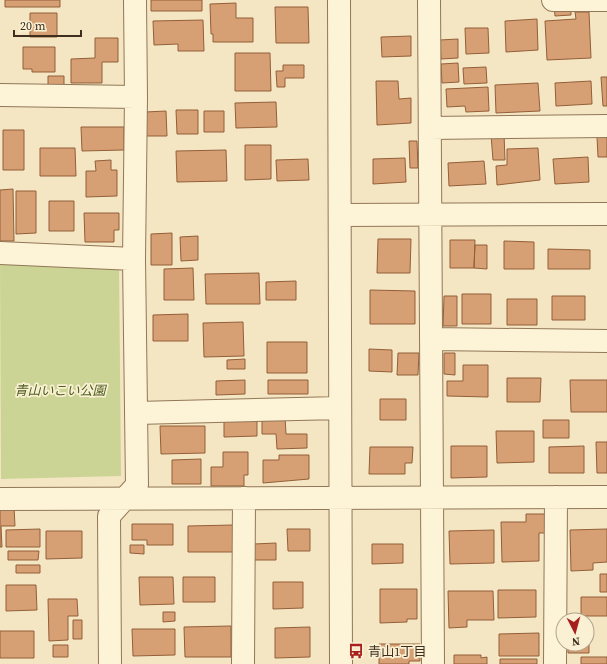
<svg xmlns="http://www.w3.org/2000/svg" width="607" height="664" font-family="'Source Serif 4','Noto Sans JP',serif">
<rect width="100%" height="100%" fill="#f4e6c3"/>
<path fill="#cbd495" d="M 0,259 L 119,263 L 121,476 L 1,479 Z"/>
<path fill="#d79f74" stroke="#935f39" d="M 5,0 L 60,0 L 60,7 L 5,7 Z
M 151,0 L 202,0 L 202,11 L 151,11 Z
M 236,3 L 236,18 L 253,18 L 253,42 L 213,42 L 213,34 L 211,34 L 210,4 Z
M 571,4 L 571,15 L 555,16 L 554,5 Z
M 275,7 L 308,7 L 309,43 L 276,43 Z
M 575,12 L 589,12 L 591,58 L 547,60 L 545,21 L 576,19 Z
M 30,13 L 57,13 L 57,37 L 30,37 Z
M 537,19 L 538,50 L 506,52 L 505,21 Z
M 203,20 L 204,51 L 178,51 L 178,44 L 154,45 L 153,21 Z
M 465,28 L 488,28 L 489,53 L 466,54 Z
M 411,36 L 411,56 L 382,57 L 381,37 Z
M 95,38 L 118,38 L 118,62 L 102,62 L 102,83 L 71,83 L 71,59 L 95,58 Z
M 458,39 L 458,58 L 441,59 L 440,40 Z
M 23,47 L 55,47 L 55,72 L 32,72 L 32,69 L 23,69 Z
M 235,53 L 270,53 L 271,91 L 235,91 Z
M 458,63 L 459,82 L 442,83 L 441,64 Z
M 283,65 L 304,65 L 304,78 L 285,78 L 285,87 L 277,87 L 276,71 L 283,71 Z
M 486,67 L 487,83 L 464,84 L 463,68 Z
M 48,76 L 64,76 L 64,85 L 48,85 Z
M 601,77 L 607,77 L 607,106 L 603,106 Z
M 376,81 L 398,81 L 399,99 L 411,98 L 411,123 L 377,125 Z
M 591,81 L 592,104 L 556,106 L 555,83 Z
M 538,83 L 540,111 L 496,113 L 495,85 Z
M 488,87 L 489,111 L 466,112 L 465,106 L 447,107 L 446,89 Z
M 276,102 L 277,127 L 236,128 L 235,103 Z
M 176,110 L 198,110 L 198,134 L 177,134 Z
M 166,111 L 167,136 L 145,136 L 145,112 Z
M 204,111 L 224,111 L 224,132 L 204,132 Z
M 81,127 L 124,127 L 124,150 L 82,151 Z
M 3,130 L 24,130 L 24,170 L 3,170 Z
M 504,134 L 505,160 L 493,160 L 491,135 Z
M 607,136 L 607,157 L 598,157 L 597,137 Z
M 409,141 L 417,141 L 418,168 L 410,168 Z
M 245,145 L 271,145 L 271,179 L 245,180 Z
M 40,148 L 75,148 L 76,176 L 40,176 Z
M 538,148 L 540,180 L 497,185 L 496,166 L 507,165 L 507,149 Z
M 226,150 L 227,181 L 177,182 L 176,151 Z
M 588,157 L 589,182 L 555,184 L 553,159 Z
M 405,158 L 406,182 L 373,184 L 373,159 Z
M 308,159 L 309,180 L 277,181 L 276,160 Z
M 111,160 L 111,170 L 117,170 L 117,196 L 86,197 L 86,171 L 96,171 L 95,161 Z
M 484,161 L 486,184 L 449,186 L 448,163 Z
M 13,189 L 14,241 L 0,241 L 0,190 Z
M 16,191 L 36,191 L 36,233 L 16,234 Z
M 49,201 L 74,201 L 74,231 L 49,231 Z
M 84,213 L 119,213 L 119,230 L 114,230 L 114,242 L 85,242 Z
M 172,233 L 172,265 L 151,265 L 151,234 Z
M 198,236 L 198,260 L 181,261 L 180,237 Z
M 378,239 L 411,239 L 410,273 L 377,273 Z
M 450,240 L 475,240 L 474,268 L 450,268 Z
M 504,241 L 534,242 L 534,269 L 504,269 Z
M 475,245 L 487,245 L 487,269 L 474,268 Z
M 548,249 L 590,250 L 590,269 L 548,269 Z
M 193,268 L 194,300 L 164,300 L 164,269 Z
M 259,273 L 260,304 L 206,304 L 205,274 Z
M 296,281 L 296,300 L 266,300 L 266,282 Z
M 370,290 L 415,291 L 415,324 L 370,324 Z
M 462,294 L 491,294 L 491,324 L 462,324 Z
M 444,296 L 457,296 L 457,326 L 443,326 Z
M 552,296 L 585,296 L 585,320 L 552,320 Z
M 507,299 L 537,299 L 537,325 L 507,325 Z
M 188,314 L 188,341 L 153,341 L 153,315 Z
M 243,322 L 244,356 L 204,357 L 203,323 Z
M 267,342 L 307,342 L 307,373 L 267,373 Z
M 369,349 L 392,350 L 392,372 L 369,371 Z
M 398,353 L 419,353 L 418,375 L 397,375 Z
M 444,353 L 455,353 L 455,375 L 444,374 Z
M 245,359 L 245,369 L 227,369 L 227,360 Z
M 463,365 L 488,365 L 488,397 L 447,396 L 447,381 L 463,381 Z
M 507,378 L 541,378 L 540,402 L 507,402 Z
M 245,380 L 245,394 L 216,395 L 216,381 Z
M 268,380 L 308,380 L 308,394 L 268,394 Z
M 570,380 L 607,380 L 607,412 L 571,412 Z
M 380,399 L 406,399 L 406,420 L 380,420 Z
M 224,416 L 257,416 L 257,436 L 224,437 Z
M 262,417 L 285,417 L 286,434 L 307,434 L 307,448 L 277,449 L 276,434 L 262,434 Z
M 543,420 L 569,420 L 569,438 L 543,438 Z
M 160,426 L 205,426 L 205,453 L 161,454 Z
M 496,431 L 534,431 L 534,462 L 497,463 Z
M 596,442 L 607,442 L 607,473 L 597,473 Z
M 451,446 L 487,446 L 487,477 L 451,478 Z
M 584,446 L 584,473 L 549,473 L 549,447 Z
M 370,447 L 413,447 L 412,463 L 405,463 L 405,474 L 369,474 Z
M 223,452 L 248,452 L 248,475 L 244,475 L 244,486 L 211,486 L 211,467 L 223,467 Z
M 279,455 L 309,455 L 309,479 L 263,483 L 263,460 L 279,460 Z
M 201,459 L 201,484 L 172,484 L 172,460 Z
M 14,507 L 15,526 L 1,526 L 2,547 L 0,547 L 0,508 Z
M 526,514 L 545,514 L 545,533 L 539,533 L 539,561 L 502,562 L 501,522 L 526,522 Z
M 132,524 L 173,524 L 173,545 L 147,545 L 147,540 L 132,540 Z
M 233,525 L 233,552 L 188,552 L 188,526 Z
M 40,529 L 40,547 L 6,547 L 6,530 Z
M 287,529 L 310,529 L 310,551 L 288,551 Z
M 607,529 L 607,562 L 593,563 L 593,570 L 571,571 L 570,530 Z
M 494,530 L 494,563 L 450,564 L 449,531 Z
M 46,531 L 82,531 L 82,558 L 46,559 Z
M 276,543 L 276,560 L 254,560 L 254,544 Z
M 372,544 L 403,544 L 403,563 L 372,564 Z
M 130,545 L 144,545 L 144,554 L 130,553 Z
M 8,551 L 39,551 L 38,560 L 8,560 Z
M 16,565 L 40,565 L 40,573 L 16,573 Z
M 600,574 L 607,574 L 607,592 L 600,592 Z
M 139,577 L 173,577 L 174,604 L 140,605 Z
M 183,577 L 215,577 L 215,602 L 183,602 Z
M 273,582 L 303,582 L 303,608 L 273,609 Z
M 6,585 L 36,585 L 37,610 L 6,611 Z
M 380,589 L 417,589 L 417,619 L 407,619 L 407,622 L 380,623 Z
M 498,590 L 536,590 L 536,617 L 498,618 Z
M 448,591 L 493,591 L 494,620 L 467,620 L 467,627 L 449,628 Z
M 581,597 L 607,597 L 607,616 L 581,616 Z
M 48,599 L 77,599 L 78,616 L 68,616 L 68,640 L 49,641 Z
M 163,612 L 175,612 L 175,621 L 163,622 Z
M 73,620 L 82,620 L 82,639 L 73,639 Z
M 231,626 L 231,657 L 185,657 L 184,627 Z
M 310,627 L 310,657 L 275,658 L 275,628 Z
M 132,629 L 175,629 L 175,655 L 133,656 Z
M 0,631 L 34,631 L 34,658 L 0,658 Z
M 587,631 L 589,631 L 589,653 L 568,653 L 568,644 L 587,644 Z
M 539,633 L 539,656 L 499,656 L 499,634 Z
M 379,644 L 420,644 L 420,661 L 409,661 L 409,664 L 379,664 Z
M 53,645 L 68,645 L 68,657 L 53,657 Z
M 454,655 L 481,655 L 481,658 L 487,657 L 487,664 L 454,664 Z
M 581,657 L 607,657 L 607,664 L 581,664 Z
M 500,659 L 537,659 L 537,664 L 500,664 Z"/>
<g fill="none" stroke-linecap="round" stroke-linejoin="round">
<g stroke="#917757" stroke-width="24">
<path id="minor" d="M 339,0 L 341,664
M 429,0 L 433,664
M 553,0 L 607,0
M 0,95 L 136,97
M 430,128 L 607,126
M 340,215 L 607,214
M 0,253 L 134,259
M 431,339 L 607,341
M 136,413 L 340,408
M 0,499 L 607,497
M 110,664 L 109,516 L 137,485 L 134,259 L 136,97 L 135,0
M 243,664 L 244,498
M 555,664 L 556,497"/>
</g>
<use href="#minor" stroke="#fdf3d7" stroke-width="22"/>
</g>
<defs>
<g id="bus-bare" transform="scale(1.2)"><path d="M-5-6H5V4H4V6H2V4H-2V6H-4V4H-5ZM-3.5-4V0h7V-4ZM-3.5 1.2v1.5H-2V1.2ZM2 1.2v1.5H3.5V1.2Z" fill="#a8201e" stroke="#faf0d3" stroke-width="2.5" paint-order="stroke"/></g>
</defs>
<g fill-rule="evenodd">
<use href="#bus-bare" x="356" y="651"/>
</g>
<g text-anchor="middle" stroke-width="3.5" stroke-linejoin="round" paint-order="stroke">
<g font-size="13" font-style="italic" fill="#4d5e20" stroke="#faf0d3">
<text x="60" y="395">青山いこい公園</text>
</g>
<g font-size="13" fill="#3f2e1d" stroke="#faf0d3" text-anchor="start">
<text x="368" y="656">青山1丁目</text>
</g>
</g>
<g transform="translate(575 632) rotate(174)"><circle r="19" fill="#faf0d3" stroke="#afa28a"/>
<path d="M0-3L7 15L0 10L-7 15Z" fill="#a8201e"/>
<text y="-6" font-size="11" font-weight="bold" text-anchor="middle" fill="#3f2e1d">N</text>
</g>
<path d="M14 30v6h67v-6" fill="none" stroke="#3f2e1d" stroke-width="2"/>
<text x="20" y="30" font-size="12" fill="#3f2e1d" stroke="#faf0d3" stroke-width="3" paint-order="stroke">20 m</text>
</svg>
